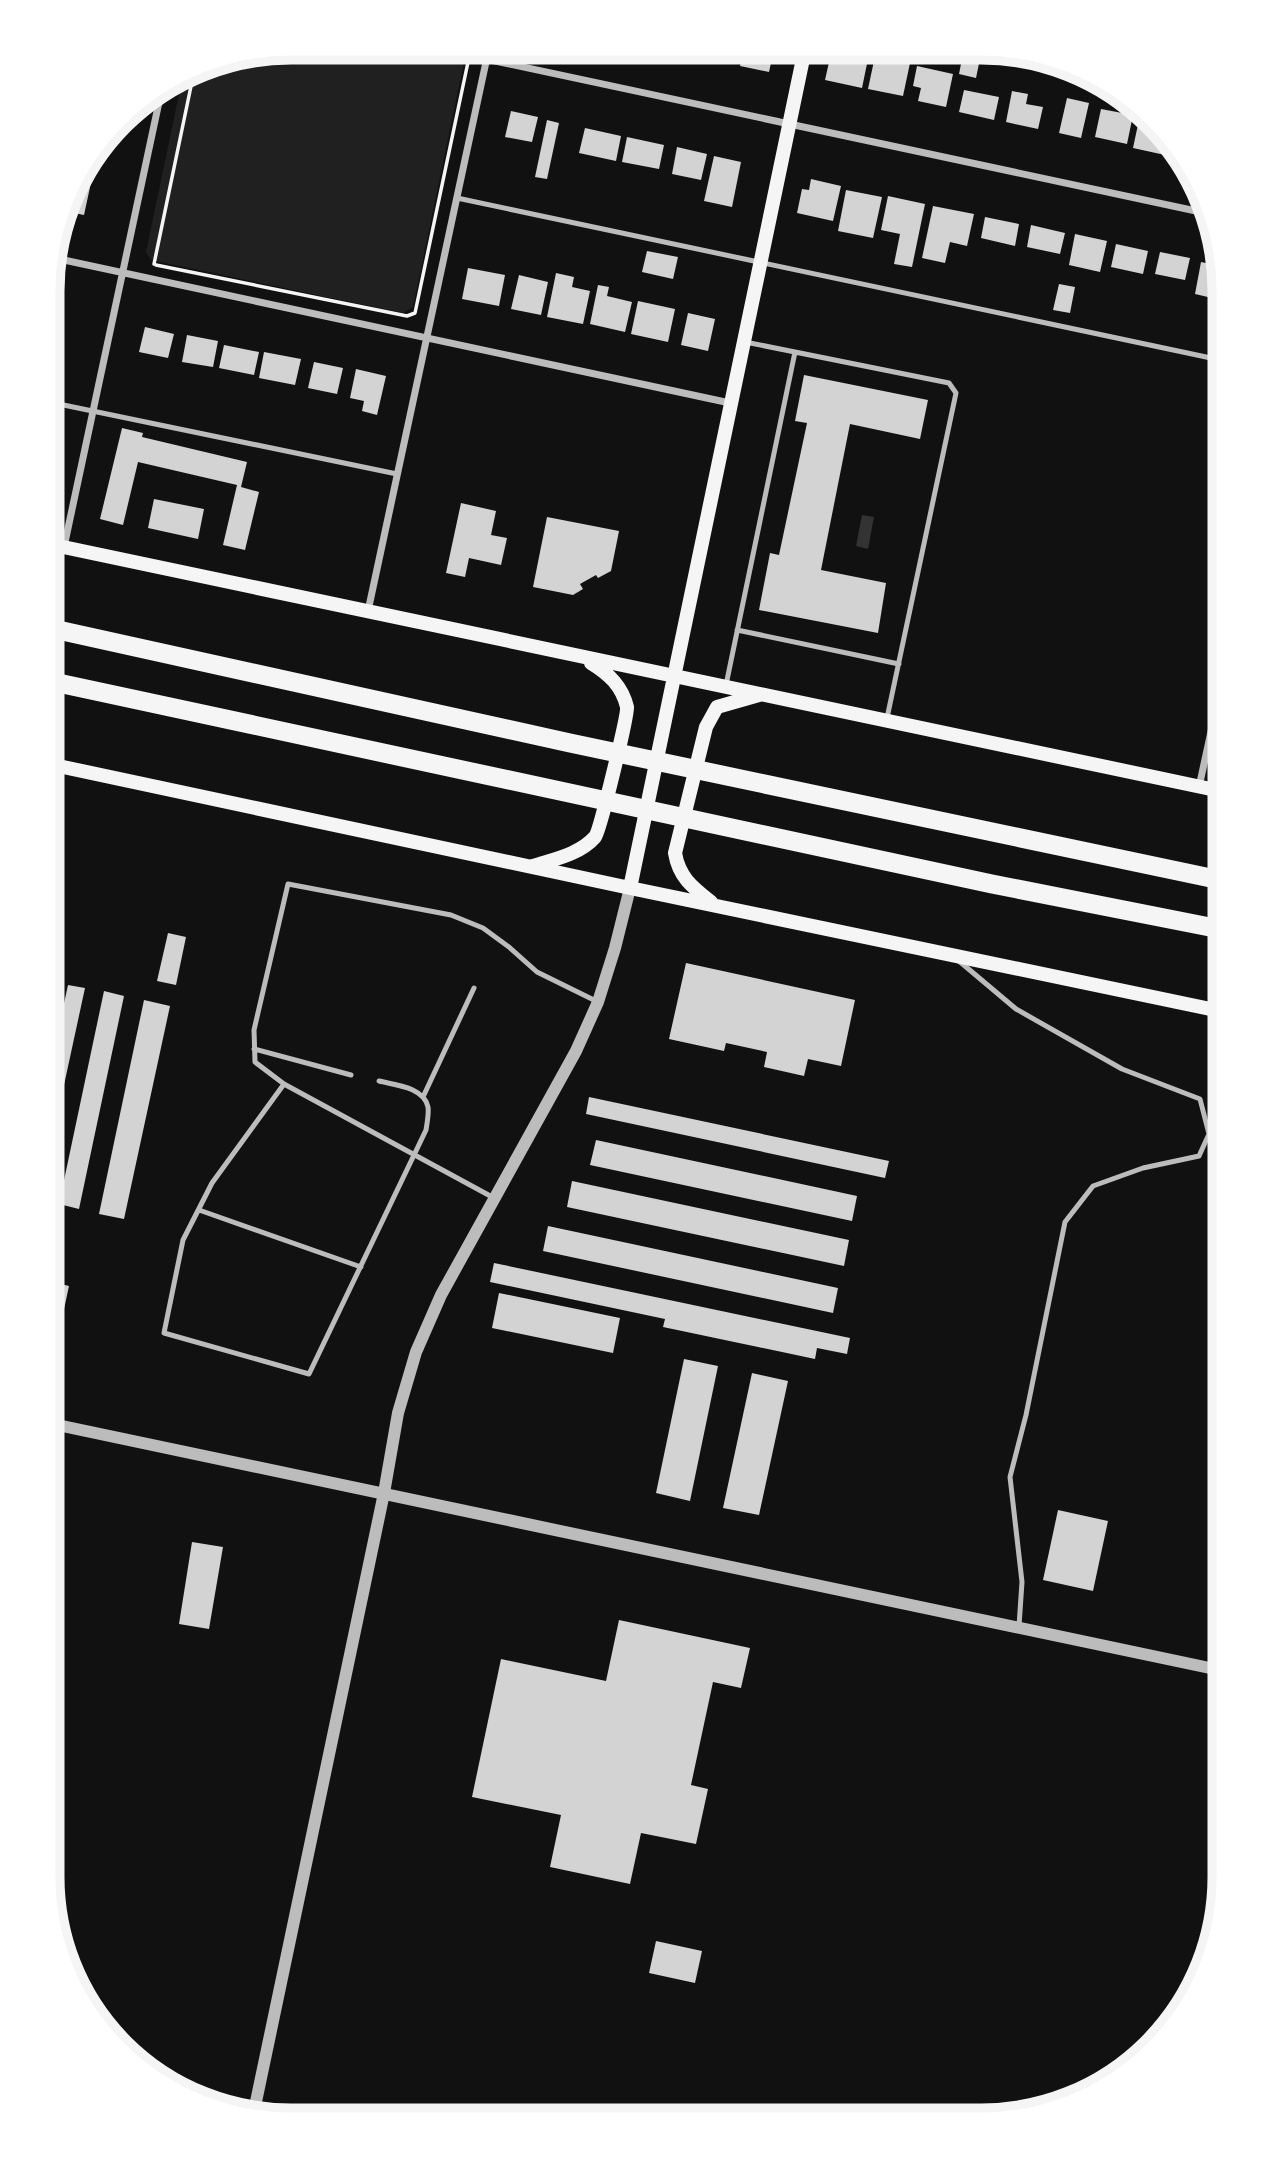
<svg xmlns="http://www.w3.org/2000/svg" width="1272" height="2168" font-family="'Open Sans',sans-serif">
<rect width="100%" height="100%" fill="#111"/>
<path fill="#202020" d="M 290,47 L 467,48 L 413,307 L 403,313 L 151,260 L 146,252 L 183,75 L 198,66 Z"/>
<path fill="#333" d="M 862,515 L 874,517 L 868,549 L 856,546 Z"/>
<path fill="#d3d3d3" d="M 657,48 L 685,48 L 683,55 Z
M 696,48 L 729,49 L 726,63 L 695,56 Z
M 744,49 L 774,49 L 769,72 L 740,66 Z
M 832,49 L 857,49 L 856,52 L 869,54 L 862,88 L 825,80 Z
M 964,49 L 982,49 L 976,78 L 959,74 Z
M 875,56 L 910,63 L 903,96 L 868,89 Z
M 917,66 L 953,74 L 946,107 L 918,101 L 921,88 L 913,86 Z
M 964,90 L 999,97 L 994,120 L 959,112 Z
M 1012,91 L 1028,94 L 1026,104 L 1043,107 L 1038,129 L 1006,122 Z
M 1067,98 L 1089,103 L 1081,138 L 1059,133 Z
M 1101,109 L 1133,115 L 1127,144 L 1095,137 Z
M 511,111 L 538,117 L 532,142 L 505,137 Z
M 1140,115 L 1144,115 L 1167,146 L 1165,155 L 1133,148 Z
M 547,120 L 559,123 L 547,179 L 535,177 Z
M 585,128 L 621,136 L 616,161 L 579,153 Z
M 627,137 L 664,145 L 659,169 L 622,162 Z
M 677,147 L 707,154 L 701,180 L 672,174 Z
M 714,156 L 741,162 L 732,207 L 704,201 Z
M 78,175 L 92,178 L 84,215 L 64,211 L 72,182 Z
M 811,179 L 841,186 L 833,221 L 797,213 L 802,189 L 809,190 Z
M 846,190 L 882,197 L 873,238 L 838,231 Z
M 888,196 L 925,204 L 912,267 L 894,264 L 900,234 L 881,230 Z
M 933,206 L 974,214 L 967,246 L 950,242 L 945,263 L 922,258 Z
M 985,217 L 1019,224 L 1015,246 L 981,238 Z
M 1031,225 L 1065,233 L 1060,254 L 1027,247 Z
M 1075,234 L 1107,241 L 1100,272 L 1069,265 Z
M 1116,244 L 1148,251 L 1143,274 L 1111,267 Z
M 647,251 L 678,257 L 673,279 L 642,272 Z
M 1160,252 L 1190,258 L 1185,280 L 1155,274 Z
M 1201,262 L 1220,266 L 1225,301 L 1195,294 Z
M 468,268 L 505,275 L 499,306 L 462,299 Z
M 556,273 L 574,277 L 572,287 L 590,291 L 583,324 L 547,317 Z
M 519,275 L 548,282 L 541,315 L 511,309 Z
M 1059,284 L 1075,287 L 1070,313 L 1053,310 Z
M 598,285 L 609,287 L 607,296 L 632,302 L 625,332 L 590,324 Z
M 638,301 L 675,309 L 668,342 L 631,334 Z
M 688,313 L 715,319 L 708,351 L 681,345 Z
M 145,327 L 174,334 L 168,358 L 139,352 Z
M 187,335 L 218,341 L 213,367 L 182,362 Z
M 224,345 L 259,352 L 254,375 L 219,368 Z
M 264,352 L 301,359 L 295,385 L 259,378 Z
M 314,362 L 343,368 L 337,394 L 308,388 Z
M 356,369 L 386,376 L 377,415 L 362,411 L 364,401 L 350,398 Z
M 804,375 L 928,400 L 920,439 L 850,424 L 821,570 L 886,583 L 878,633 L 759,610 L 770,553 L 779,555 L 807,423 L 795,421 Z
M 122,428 L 143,433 L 142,437 L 247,462 L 241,487 L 259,492 L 245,550 L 223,545 L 237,485 L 138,462 L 123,525 L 100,519 Z
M 154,499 L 204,509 L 198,539 L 148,528 Z
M 461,503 L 496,511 L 491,535 L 507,538 L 501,565 L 469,558 L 465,577 L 446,573 Z
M 547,517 L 619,531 L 611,571 L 598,578 L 596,575 L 580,584 L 583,589 L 573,595 L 533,587 Z
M 168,933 L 186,937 L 176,985 L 157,981 Z
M 686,963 L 855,1000 L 841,1066 L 808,1059 L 804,1076 L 764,1067 L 767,1052 L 726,1043 L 724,1051 L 669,1039 Z
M 68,985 L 85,988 L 48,1159 L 48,1077 Z
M 104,991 L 124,996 L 79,1209 L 59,1204 Z
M 144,1000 L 170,1006 L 124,1219 L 99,1214 Z
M 589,1097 L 889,1161 L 885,1178 L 586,1114 Z
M 596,1140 L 857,1196 L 852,1221 L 590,1165 Z
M 572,1181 L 849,1240 L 844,1266 L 567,1207 Z
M 548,1226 L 838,1288 L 833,1313 L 543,1251 Z
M 494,1263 L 850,1338 L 847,1354 L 817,1348 L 815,1359 L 663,1327 L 665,1319 L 490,1282 Z
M 48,1281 L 69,1286 L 58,1337 L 48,1335 Z
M 499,1293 L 620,1318 L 613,1353 L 492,1328 Z
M 684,1359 L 718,1366 L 690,1501 L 656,1493 Z
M 752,1373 L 788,1381 L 759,1515 L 723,1508 Z
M 1058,1510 L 1108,1521 L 1093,1591 L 1043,1580 Z
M 192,1542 L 223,1547 L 209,1629 L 179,1624 Z
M 619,1620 L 750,1648 L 741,1688 L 713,1682 L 691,1785 L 708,1789 L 696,1844 L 641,1833 L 630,1884 L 550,1867 L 561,1815 L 472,1797 L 501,1659 L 606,1681 Z
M 656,1941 L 702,1951 L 695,1983 L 649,1973 Z"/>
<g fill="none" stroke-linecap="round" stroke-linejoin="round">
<path stroke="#f5f5f5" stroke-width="3.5" d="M 154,264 L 195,67
M 156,265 L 407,316 L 415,313 L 471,48"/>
<path stroke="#bcbcbc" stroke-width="5" d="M 457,198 L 1225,361
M 745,342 L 949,383 L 956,393 L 887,718
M 49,402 L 397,474
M 737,630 L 899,664
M 726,685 L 795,352
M 49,835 L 62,770
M 959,961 L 1016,1009 L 1122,1069 L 1200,1099 L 1209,1134 L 1199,1156 L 1143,1168 L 1093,1186 L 1065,1222 L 1026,1415 L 1010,1477 L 1022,1582 L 1019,1626
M 254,1049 L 351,1075
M 284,1084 L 212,1183 L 183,1240 L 164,1333 L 309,1374 L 426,1130 C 427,1123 429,1114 428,1107 C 424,1087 395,1085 379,1081
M 423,1097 L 474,988
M 494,1198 L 284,1084 L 255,1062 L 254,1030 L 288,884 L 451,915 L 483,928 L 509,947 L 537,972 L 598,1002
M 199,1210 L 361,1267"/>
<path stroke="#bcbcbc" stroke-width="7" d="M 486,59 L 1210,214
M 50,257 L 730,403
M 64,547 L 162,88
M 368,611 L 489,48
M 1199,787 L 1225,667"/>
<path stroke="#bcbcbc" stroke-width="12" d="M 48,1423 L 1224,1671
M 253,2116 L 384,1493 L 398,1413 L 416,1352 L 441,1295 L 576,1051 L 598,1002 L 615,948 L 630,888"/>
<path stroke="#f5f5f5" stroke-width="14" d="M 49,544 L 1225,792
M 49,764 L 630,888 L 1225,1012
M 533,866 C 555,859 580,854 595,837 C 600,831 628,715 627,707 C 622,686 609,674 591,663
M 630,888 L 805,49
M 711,902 C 692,887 679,877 675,853 L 706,727 L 717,707 L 759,695"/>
<path stroke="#f5f5f5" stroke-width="19" d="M 49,628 L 570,743 L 1225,881
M 49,681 L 992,884 L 1225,930"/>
</g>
<path d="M0 0H1272V2168H0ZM291 60H981A231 231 0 0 1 1212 291V1877A231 231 0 0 1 981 2108H291A231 231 0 0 1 60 1877V291A231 231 0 0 1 291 60Z" fill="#fff" fill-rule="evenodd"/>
<path fill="none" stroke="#f5f5f5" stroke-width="9" d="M291 60H981A231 231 0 0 1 1212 291V1877A231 231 0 0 1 981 2108H291A231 231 0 0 1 60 1877V291A231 231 0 0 1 291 60Z"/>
</svg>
